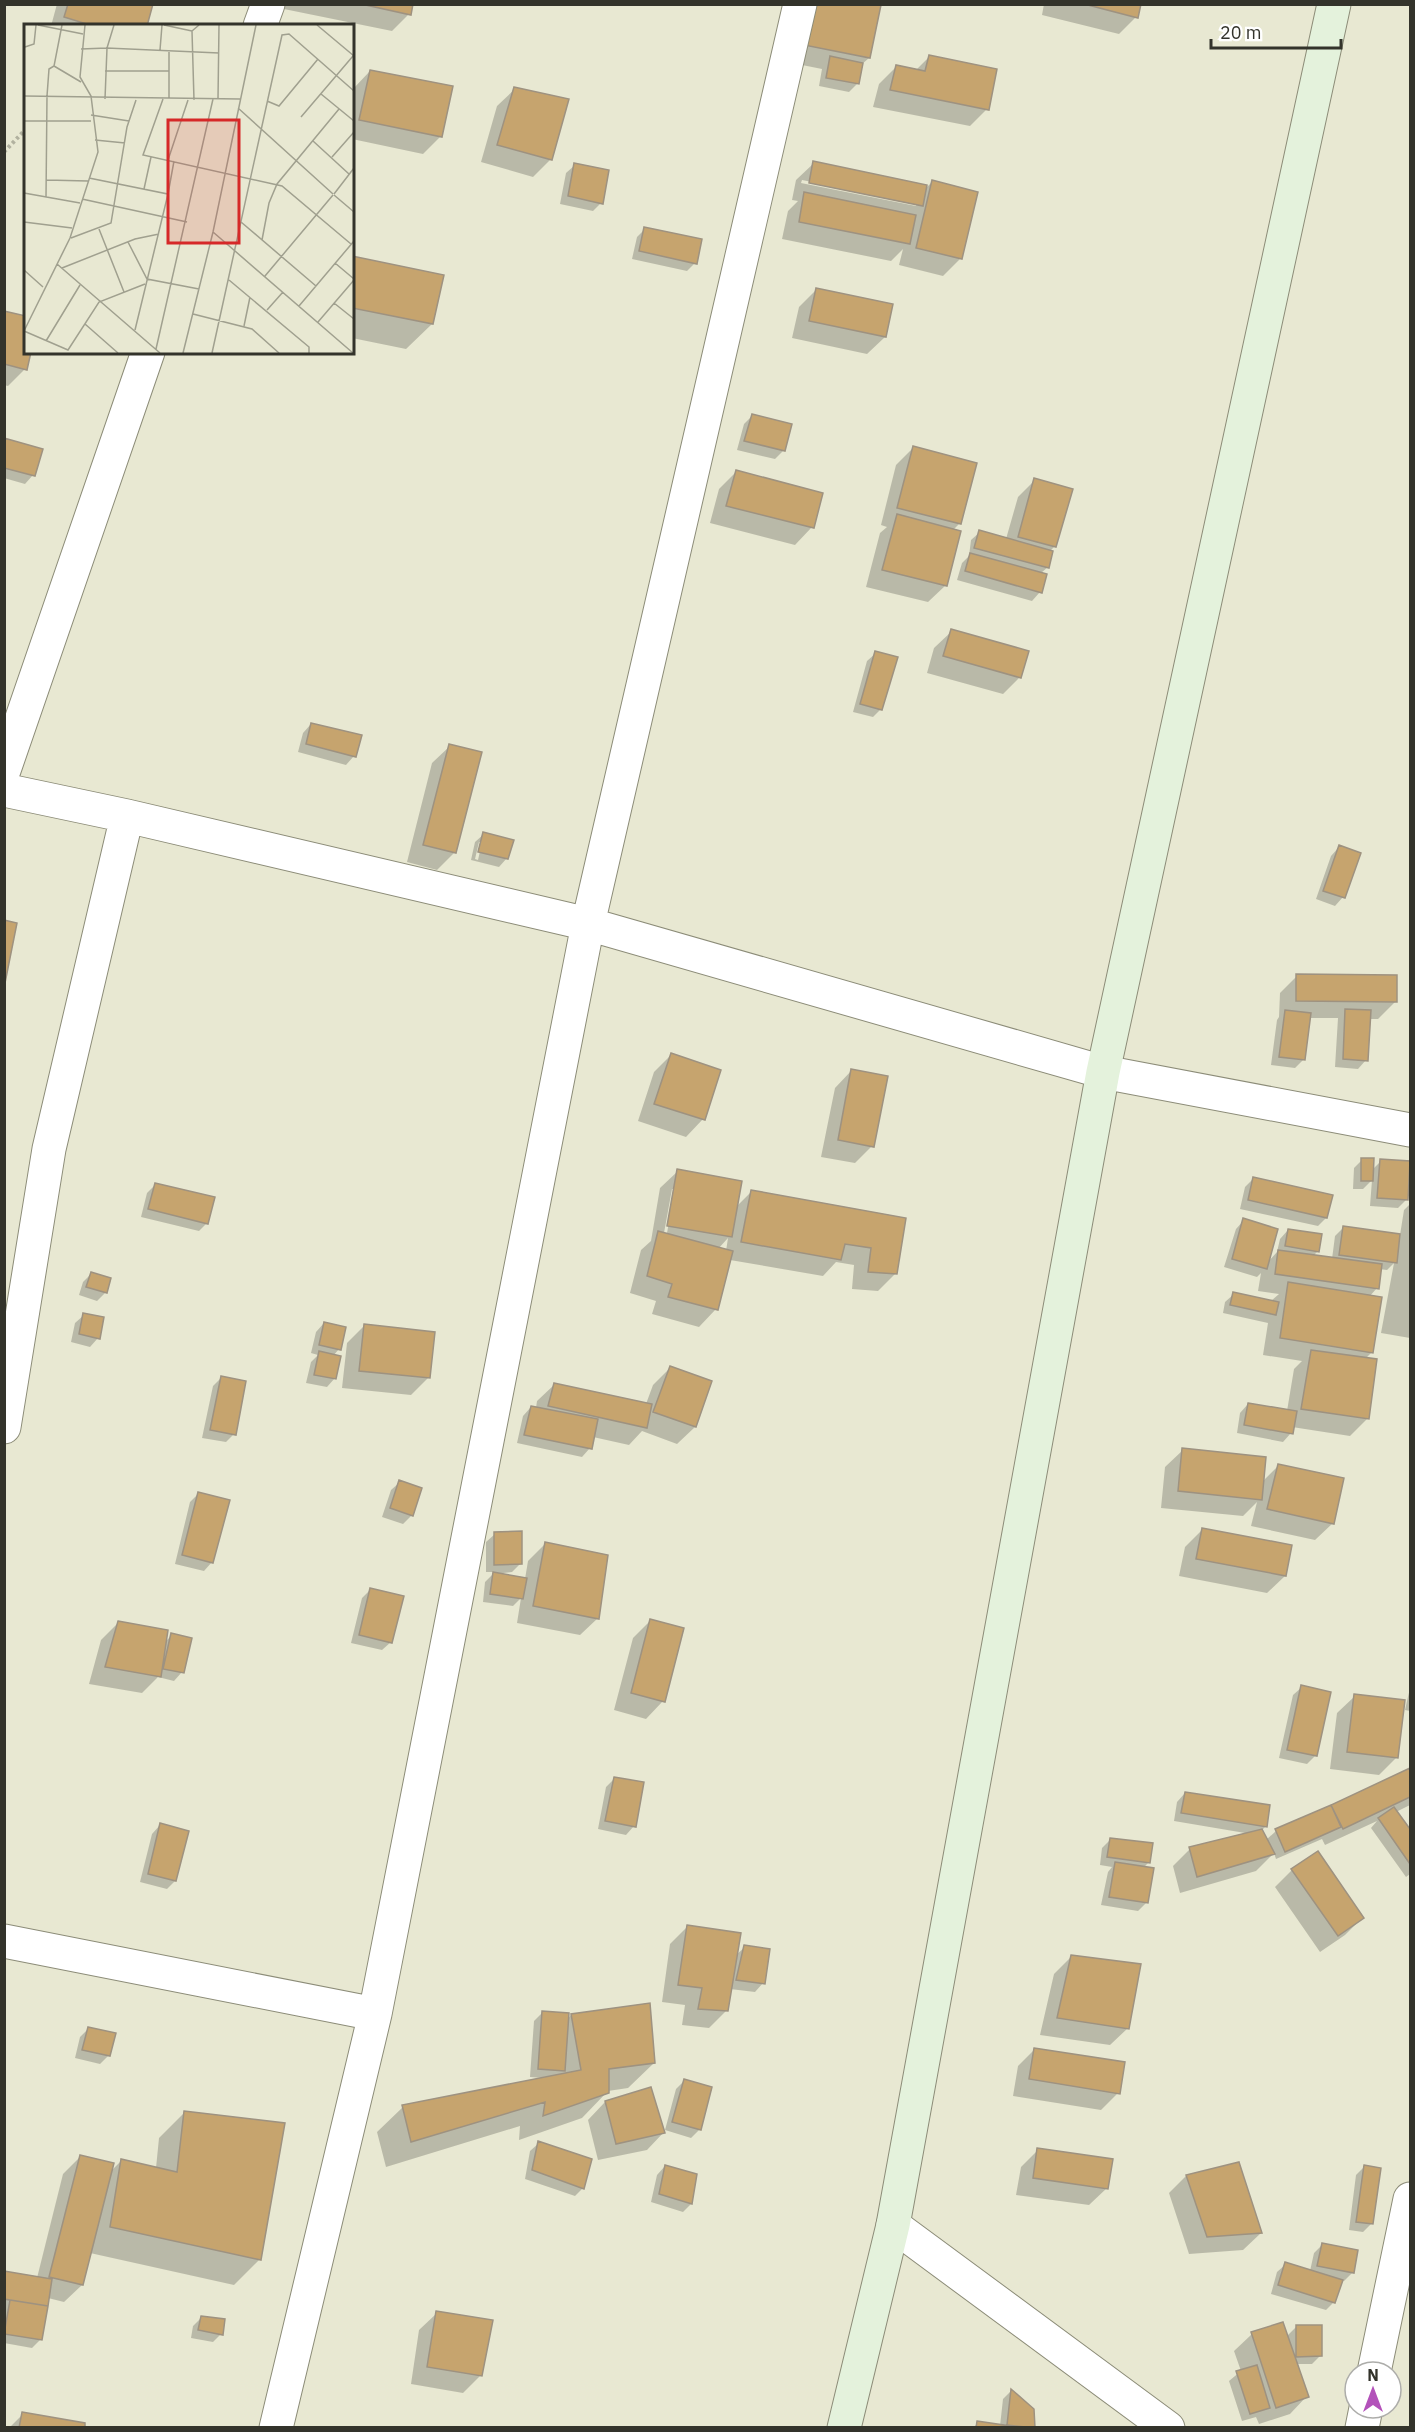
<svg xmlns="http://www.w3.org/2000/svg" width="1415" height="2432" font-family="'IBM Plex Sans',sans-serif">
<rect width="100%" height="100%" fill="#e8e8d2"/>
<path fill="#0003" fill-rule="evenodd" d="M 57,4 L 152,4 L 145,26 L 51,26 Z
M 280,4 L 411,4 L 409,14 L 392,31 L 279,8 Z
M 804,4 L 879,6 L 869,58 L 861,65 L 857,84 L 849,92 L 819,86 L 822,69 L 787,62 Z
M 1044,4 L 1140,4 L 1136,17 L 1119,34 L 1042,15 Z
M 929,57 L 987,109 L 970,126 L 873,107 L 879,84 L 896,67 L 915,71 Z
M 370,71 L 441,136 L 423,154 L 352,139 L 353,89 Z
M 515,89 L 551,159 L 533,177 L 481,162 L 497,106 Z
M 814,163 L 926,188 L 932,182 L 961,258 L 943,276 L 899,265 L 903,249 L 891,261 L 782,239 L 788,211 L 798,201 L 792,200 L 796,180 ZM 802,180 L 917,203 L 916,206 L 801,183 Z
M 575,165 L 601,203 L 593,211 L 560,204 L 566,173 Z
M 645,229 L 695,263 L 687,271 L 632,259 L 637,237 Z
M 352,258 L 432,324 L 406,349 L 352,338 Z
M 816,290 L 885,337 L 867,354 L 792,338 L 799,307 Z
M 4,312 L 25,369 L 8,386 L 4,385 Z
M 752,416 L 790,425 L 783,451 L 775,459 L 737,450 L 744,424 Z
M 4,439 L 33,475 L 25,484 L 4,478 Z
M 913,448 L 975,464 L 959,524 L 953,530 L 946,585 L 928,602 L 866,587 L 880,533 L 887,527 L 881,525 L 896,465 Z
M 736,472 L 812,527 L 795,545 L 710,523 L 719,489 Z
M 1035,480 L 1055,546 L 1050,551 L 1048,567 L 1041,573 L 1040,592 L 1032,601 L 957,580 L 962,563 L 969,556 L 971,540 L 980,532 L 1006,539 L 1018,497 Z
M 952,631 L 1020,677 L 1003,694 L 927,673 L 934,648 Z
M 876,653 L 881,709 L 873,717 L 853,712 L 867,661 Z
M 311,724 L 354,756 L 346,765 L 298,752 L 303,733 Z
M 450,746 L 480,753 L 454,853 L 437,870 L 407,862 L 432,763 Z
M 484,834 L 507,858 L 499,867 L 471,860 L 475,842 ZM 479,842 L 482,842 L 478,860 L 475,859 Z
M 1339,847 L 1343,897 L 1335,906 L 1316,899 L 1331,856 Z
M 1297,976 L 1395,1002 L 1378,1019 L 1369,1019 L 1366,1060 L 1358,1069 L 1335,1067 L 1338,1018 L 1309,1018 L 1304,1059 L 1295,1068 L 1271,1065 L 1277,1020 L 1279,1017 L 1280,993 Z
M 671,1055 L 703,1119 L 686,1137 L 638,1121 L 654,1072 Z
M 852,1070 L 872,1146 L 855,1163 L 821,1157 L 835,1088 Z
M 1362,1160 L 1372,1170 L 1381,1161 L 1406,1200 L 1398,1208 L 1370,1206 L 1372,1180 L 1363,1189 L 1353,1189 L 1354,1168 Z
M 678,1171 L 736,1207 L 751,1192 L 905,1219 L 896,1273 L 878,1291 L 852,1289 L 854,1265 L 836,1262 L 823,1276 L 730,1260 L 716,1309 L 699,1327 L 652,1314 L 656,1301 L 630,1293 L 641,1250 L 651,1241 L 660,1188 ZM 672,1189 L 675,1189 L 667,1233 L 664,1233 ZM 728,1238 L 726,1251 L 718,1249 Z
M 1253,1179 L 1326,1218 L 1318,1226 L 1240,1209 L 1245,1187 Z
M 155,1185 L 207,1223 L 199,1231 L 141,1217 L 147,1193 Z
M 1410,1204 L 1410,1338 L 1381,1333 L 1394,1263 L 1387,1270 L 1379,1269 L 1377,1288 L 1369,1297 L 1372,1352 L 1365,1359 L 1367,1419 L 1350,1436 L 1292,1427 L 1291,1433 L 1283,1442 L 1237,1433 L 1240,1413 L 1248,1404 L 1287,1411 L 1294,1369 L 1302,1361 L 1263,1355 L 1268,1323 L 1223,1313 L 1225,1302 L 1234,1294 L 1271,1301 L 1279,1294 L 1258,1291 L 1261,1273 L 1257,1277 L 1224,1267 L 1236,1229 L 1244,1220 L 1267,1263 L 1277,1252 L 1280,1239 L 1288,1230 L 1318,1251 L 1313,1256 L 1332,1259 L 1335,1236 L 1343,1228 L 1400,1235 L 1404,1210 Z
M 91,1274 L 106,1292 L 97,1301 L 79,1295 L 83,1282 Z
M 84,1315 L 98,1338 L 90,1347 L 71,1342 L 75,1323 Z
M 324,1323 L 339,1349 L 333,1356 L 335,1378 L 327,1387 L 306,1383 L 311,1362 L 318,1355 L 311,1353 L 316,1332 Z
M 364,1326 L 428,1378 L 411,1395 L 342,1388 L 347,1343 Z
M 670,1368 L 710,1382 L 695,1427 L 677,1444 L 642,1431 L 629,1445 L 593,1437 L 590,1448 L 582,1457 L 517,1443 L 523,1416 L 531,1407 L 536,1408 L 537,1401 L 555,1384 L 646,1404 L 653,1385 Z
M 221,1378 L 234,1434 L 226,1442 L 202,1438 L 213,1386 Z
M 1183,1450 L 1262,1482 L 1279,1465 L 1333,1523 L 1315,1540 L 1251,1526 L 1257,1502 L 1243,1516 L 1161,1508 L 1165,1467 Z
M 400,1482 L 412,1515 L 403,1524 L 382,1517 L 391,1490 Z
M 199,1493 L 212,1562 L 204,1571 L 175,1564 L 190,1502 Z
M 1203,1529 L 1285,1576 L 1267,1593 L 1179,1576 L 1185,1547 Z
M 495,1534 L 521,1563 L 512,1572 L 495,1574 L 525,1579 L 528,1561 L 545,1544 L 598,1618 L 580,1635 L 517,1623 L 521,1598 L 513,1606 L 483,1602 L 485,1582 L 495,1572 L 486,1572 L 486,1542 Z
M 371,1589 L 391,1642 L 382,1650 L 351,1643 L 362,1598 Z
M 650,1621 L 663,1701 L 646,1719 L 614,1710 L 633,1638 Z
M 118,1623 L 165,1642 L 172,1635 L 182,1672 L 174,1681 L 158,1677 L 142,1693 L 89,1684 L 101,1640 Z
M 1302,1687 L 1315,1756 L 1307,1764 L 1279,1758 L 1293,1695 Z
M 1410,1688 L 1410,1711 L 1405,1710 Z
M 1355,1696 L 1396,1758 L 1379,1775 L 1330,1769 L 1337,1713 Z
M 1410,1769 L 1410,1805 L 1396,1812 L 1410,1832 L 1410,1874 L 1406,1877 L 1371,1828 L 1377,1821 L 1325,1845 L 1322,1839 L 1276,1859 L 1274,1853 L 1256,1871 L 1180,1893 L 1173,1866 L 1190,1849 L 1251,1834 L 1174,1821 L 1177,1802 L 1185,1793 L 1266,1826 L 1261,1831 L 1266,1840 L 1276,1831 Z
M 615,1778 L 634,1826 L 626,1835 L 598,1829 L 606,1787 Z
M 160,1825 L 175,1881 L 167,1889 L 140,1882 L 152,1834 Z
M 1110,1840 L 1149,1862 L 1143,1868 L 1147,1902 L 1138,1911 L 1101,1905 L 1108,1872 L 1112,1867 L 1100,1865 L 1102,1848 Z
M 1292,1870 L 1362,1918 L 1345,1935 L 1320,1952 L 1275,1887 Z
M 688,1926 L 736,1955 L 745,1947 L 763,1983 L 755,1992 L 730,1989 L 726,2011 L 709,2028 L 682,2025 L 685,2005 L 662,2002 L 670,1944 Z
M 1071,1957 L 1128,2028 L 1110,2045 L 1040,2035 L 1054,1974 Z
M 542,2013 L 567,2020 L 571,2015 L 654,2063 L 628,2088 L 608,2091 L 582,2118 L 519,2140 L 520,2126 L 386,2167 L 377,2132 L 403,2107 L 543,2078 L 530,2077 L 534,2021 Z
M 89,2028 L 109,2055 L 100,2064 L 75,2058 L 80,2037 Z
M 1035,2049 L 1118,2093 L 1101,2110 L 1013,2096 L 1018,2066 Z
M 684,2081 L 700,2129 L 691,2138 L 665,2130 L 676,2089 Z
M 605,2102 L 664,2132 L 647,2150 L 598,2160 L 588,2120 Z
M 184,2113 L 260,2259 L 234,2285 L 90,2253 L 82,2285 L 64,2302 L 48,2298 L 40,2340 L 32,2348 L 4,2343 L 4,2272 L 37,2278 L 63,2174 L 81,2156 L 110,2172 L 121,2161 L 156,2168 L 159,2138 Z
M 539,2143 L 583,2188 L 575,2196 L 525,2179 L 530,2151 Z
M 1038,2150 L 1107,2188 L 1089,2205 L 1016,2195 L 1021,2167 Z
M 1238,2164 L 1261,2233 L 1243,2250 L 1189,2254 L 1169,2193 L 1186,2176 Z
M 665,2166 L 695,2175 L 691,2204 L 683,2212 L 651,2202 L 657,2175 Z
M 1364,2167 L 1372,2223 L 1363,2232 L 1349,2230 L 1356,2175 Z
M 1323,2244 L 1353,2272 L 1344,2281 L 1341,2280 L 1334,2302 L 1326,2310 L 1271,2294 L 1277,2272 L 1286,2264 L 1310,2271 L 1314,2253 Z
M 437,2313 L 491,2321 L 480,2376 L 463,2393 L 411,2384 L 419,2330 Z
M 202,2317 L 221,2334 L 213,2342 L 191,2338 L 193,2326 Z
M 1282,2323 L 1287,2336 L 1296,2327 L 1320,2356 L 1312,2364 L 1296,2364 L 1307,2396 L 1290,2414 L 1259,2424 L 1256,2417 L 1242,2421 L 1229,2381 L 1241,2371 L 1234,2351 L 1252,2334 Z
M 1011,2391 L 1032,2410 L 1033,2428 L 973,2428 L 978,2423 L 1000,2426 L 1003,2399 Z
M 23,2414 L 83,2428 L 9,2428 Z"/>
<path fill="#c6a46e" stroke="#9e9280" stroke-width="1.5" d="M 68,4 L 153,4 L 147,26 L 93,26 L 64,17 Z
M 361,4 L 413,4 L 411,15 Z
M 812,4 L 881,5 L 870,58 L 804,45 Z
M 1084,4 L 1141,4 L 1138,18 Z
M 929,55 L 997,69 L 989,110 L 890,90 L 896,65 L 925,71 Z
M 830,56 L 863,63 L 859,84 L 826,78 Z
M 370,70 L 453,86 L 442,137 L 359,120 Z
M 514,87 L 569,99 L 552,160 L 497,145 Z
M 813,161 L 927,185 L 923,206 L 809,183 Z
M 574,163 L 609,170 L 603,204 L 568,196 Z
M 932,180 L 978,192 L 962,259 L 916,248 Z
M 804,192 L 916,215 L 910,244 L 799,222 Z
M 644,227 L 702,239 L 697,264 L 639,251 Z
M 352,256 L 444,275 L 433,324 L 352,308 Z
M 816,288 L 893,304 L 886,337 L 809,321 Z
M 4,311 L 26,316 L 26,352 L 31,352 L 27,370 L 4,364 Z
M 752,414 L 792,424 L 785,451 L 744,441 Z
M 4,438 L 43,449 L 35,476 L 4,468 Z
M 913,446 L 977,463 L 961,524 L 897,508 Z
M 736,470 L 823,493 L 814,528 L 726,506 Z
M 1034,478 L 1073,489 L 1056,547 L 1018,537 Z
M 897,514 L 961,531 L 947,586 L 882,570 Z
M 979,530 L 1053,551 L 1049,568 L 974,548 Z
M 970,553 L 1047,574 L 1042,593 L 965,571 Z
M 951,629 L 1029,651 L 1021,678 L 943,656 Z
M 875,651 L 898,657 L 882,710 L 860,704 Z
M 311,723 L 362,735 L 356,757 L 306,744 Z
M 449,744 L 482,752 L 456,853 L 423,845 Z
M 483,832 L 514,840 L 508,859 L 478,852 Z
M 1339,845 L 1361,853 L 1345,898 L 1323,891 Z
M 4,920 L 17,923 L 4,988 Z
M 1296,974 L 1397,975 L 1397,1002 L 1296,1001 Z
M 1345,1009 L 1371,1010 L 1368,1061 L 1343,1059 Z
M 1285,1010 L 1311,1013 L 1305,1060 L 1279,1057 Z
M 671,1053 L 721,1070 L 705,1120 L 654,1104 Z
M 851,1069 L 888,1076 L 874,1147 L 838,1140 Z
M 1361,1158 L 1374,1158 L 1373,1181 L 1361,1181 Z
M 1380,1159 L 1410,1161 L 1408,1200 L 1377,1198 Z
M 677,1169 L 742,1181 L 732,1237 L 667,1226 Z
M 1253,1177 L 1333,1195 L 1327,1218 L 1248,1200 Z
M 155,1183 L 215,1197 L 208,1224 L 148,1209 Z
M 751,1190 L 906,1218 L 897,1274 L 868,1272 L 871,1248 L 845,1244 L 841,1260 L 741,1242 Z
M 1243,1218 L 1278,1229 L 1267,1269 L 1232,1259 Z
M 1343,1226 L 1400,1234 L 1397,1263 L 1339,1255 Z
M 1288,1229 L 1322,1234 L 1319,1252 L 1285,1246 Z
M 658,1231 L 733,1251 L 718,1310 L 668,1297 L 672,1284 L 647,1276 Z
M 1278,1250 L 1382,1264 L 1379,1289 L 1275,1274 Z
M 91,1272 L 111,1278 L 107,1293 L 86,1287 Z
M 1288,1282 L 1382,1297 L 1373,1353 L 1280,1338 Z
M 1233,1292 L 1279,1302 L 1276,1315 L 1230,1305 Z
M 83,1313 L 104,1317 L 100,1339 L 79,1334 Z
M 324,1322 L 346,1327 L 341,1350 L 319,1345 Z
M 364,1324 L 435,1332 L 430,1378 L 359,1371 Z
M 1311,1350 L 1377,1359 L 1369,1419 L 1301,1409 Z
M 319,1351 L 341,1356 L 336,1379 L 314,1375 Z
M 670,1366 L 712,1381 L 696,1427 L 653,1412 Z
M 221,1376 L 246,1381 L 236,1435 L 210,1430 Z
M 554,1383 L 652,1404 L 647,1428 L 548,1406 Z
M 1248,1403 L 1297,1411 L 1293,1434 L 1244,1425 Z
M 531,1406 L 598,1419 L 592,1449 L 524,1435 Z
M 1182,1448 L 1266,1457 L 1262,1500 L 1178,1491 Z
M 1278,1464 L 1344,1478 L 1334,1524 L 1267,1509 Z
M 399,1480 L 422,1488 L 413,1516 L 390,1508 Z
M 198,1492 L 230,1500 L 213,1563 L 182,1555 Z
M 1202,1528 L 1292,1545 L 1286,1576 L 1196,1559 Z
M 522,1531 L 522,1564 L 494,1565 L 494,1532 Z
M 545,1542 L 608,1555 L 599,1619 L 533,1606 Z
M 493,1572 L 527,1578 L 523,1599 L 490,1594 Z
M 370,1588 L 404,1596 L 392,1643 L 359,1635 Z
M 650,1619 L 684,1628 L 665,1702 L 631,1693 Z
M 118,1621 L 168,1630 L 161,1677 L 105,1667 Z
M 171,1633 L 192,1638 L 184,1673 L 163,1669 Z
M 1301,1685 L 1331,1692 L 1317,1756 L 1287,1750 Z
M 1354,1694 L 1405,1700 L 1398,1758 L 1347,1752 Z
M 1410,1768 L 1410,1797 L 1343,1829 L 1331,1805 Z
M 614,1777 L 644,1782 L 636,1827 L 605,1821 Z
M 1185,1792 L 1270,1805 L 1267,1827 L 1181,1813 Z
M 1331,1805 L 1341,1827 L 1285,1852 L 1275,1829 Z
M 1394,1807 L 1410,1829 L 1410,1864 L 1378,1818 Z
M 160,1823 L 189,1831 L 176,1881 L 148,1874 Z
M 1262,1829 L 1275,1854 L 1197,1877 L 1189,1847 Z
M 1110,1838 L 1153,1843 L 1150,1863 L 1107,1857 Z
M 1318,1851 L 1364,1918 L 1338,1936 L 1291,1869 Z
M 1115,1862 L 1154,1868 L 1148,1903 L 1109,1897 Z
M 687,1925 L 741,1933 L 728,2011 L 698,2009 L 702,1988 L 678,1985 Z
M 744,1945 L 770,1949 L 765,1984 L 736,1980 Z
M 1071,1955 L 1141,1964 L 1129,2029 L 1057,2018 Z
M 650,2003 L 655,2063 L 609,2069 L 609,2093 L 543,2116 L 545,2102 L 411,2142 L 402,2105 L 581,2070 L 571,2014 Z
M 542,2011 L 569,2013 L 565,2071 L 538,2069 Z
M 88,2027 L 116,2033 L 110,2056 L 82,2050 Z
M 1034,2048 L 1125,2062 L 1120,2094 L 1029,2079 Z
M 684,2079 L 712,2087 L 701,2130 L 672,2122 Z
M 651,2087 L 665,2133 L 616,2144 L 605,2101 Z
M 184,2111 L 285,2123 L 261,2260 L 110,2227 L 121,2159 L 177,2172 Z
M 538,2141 L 592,2159 L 584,2189 L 532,2170 Z
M 1037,2148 L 1113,2159 L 1108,2189 L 1033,2178 Z
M 80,2155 L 114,2163 L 83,2285 L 49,2277 Z
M 1239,2162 L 1262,2233 L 1207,2237 L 1186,2175 Z
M 665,2165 L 697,2174 L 692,2204 L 659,2194 Z
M 1364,2165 L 1381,2168 L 1373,2224 L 1356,2222 Z
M 1322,2243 L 1358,2250 L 1354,2273 L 1317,2266 Z
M 1285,2262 L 1343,2280 L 1335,2303 L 1278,2285 Z
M 4,2271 L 52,2279 L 48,2306 L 4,2299 Z
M 10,2300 L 48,2306 L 42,2340 L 4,2334 Z
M 436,2311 L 493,2320 L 482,2376 L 427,2367 Z
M 201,2316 L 225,2319 L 223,2335 L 198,2330 Z
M 1283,2322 L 1309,2397 L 1276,2408 L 1251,2332 Z
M 1296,2325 L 1322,2325 L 1322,2356 L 1296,2357 Z
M 1257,2365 L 1270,2408 L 1250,2414 L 1236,2371 Z
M 1011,2389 L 1034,2409 L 1035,2428 L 1007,2425 Z
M 22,2412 L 85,2423 L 85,2428 L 19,2428 Z
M 977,2421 L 1011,2426 L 976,2428 Z"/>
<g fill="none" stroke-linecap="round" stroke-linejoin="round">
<g stroke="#8c8c78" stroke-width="35">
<path id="street" d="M 260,26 L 268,4
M 4,770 L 148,352
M 4,790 L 127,816 L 588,924 L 1103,1072 L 1410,1130
M 4,1427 L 49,1149 L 127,816
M 4,1941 L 375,2014
M 893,2225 L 1168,2428
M 1374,2372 L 1410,2199
M 276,2428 L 375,2014 L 588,924 L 800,4
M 1362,2428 L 1366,2408"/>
</g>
<g stroke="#8c8c78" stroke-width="35">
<path id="secondary" d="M 844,2428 L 893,2225 L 1103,1072 L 1334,4"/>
</g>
<path stroke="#b1b19f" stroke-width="4" stroke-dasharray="3 3" stroke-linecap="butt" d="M 4,152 L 26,129"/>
<use href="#street" stroke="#fff" stroke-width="33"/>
<use href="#secondary" stroke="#e4f2dc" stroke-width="33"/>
</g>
<g transform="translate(24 24)">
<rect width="330" height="330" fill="#e8e8d2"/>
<path fill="none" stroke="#a0a08f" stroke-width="1.5" d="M 14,1 L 59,10M 38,1 L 30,42 L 57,58M 140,1 L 168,7M 293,1 L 330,32M 1,23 L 10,20 L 12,1M 57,25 L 83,24 L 90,1M 136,26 L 138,1M 81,47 L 145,47M 297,70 L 330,97M 0,72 L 216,75M 81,75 L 83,24 L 195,29M 139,75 L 119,131 L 258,162 L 327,220M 145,75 L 145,28M 194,75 L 195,1M 170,76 L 168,7 L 175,1M 243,77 L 255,82 L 294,35M 214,84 L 309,170M 67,91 L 105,97M 277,93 L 329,32M 0,97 L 67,97M 71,116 L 101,119M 289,117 L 325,150M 308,133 L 330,108M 144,136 L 164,76M 65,154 L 144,170 L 150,137M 22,156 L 64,157M 120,165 L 127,133M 0,169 L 56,179M 310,170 L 330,144M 310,171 L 330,188M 22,173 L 23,72 L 25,45 L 30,42M 58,175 L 163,198M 0,198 L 48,204M 217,198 L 292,262M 75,205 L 100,268M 189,208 L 329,329M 47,214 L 87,199 L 103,103 L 112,76M 238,216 L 245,179 L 253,160 L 315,85M 104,218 L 123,255 L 175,265M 311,239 L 330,255M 33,240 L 136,329M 38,244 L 111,215 L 135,210M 0,246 L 19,263M 241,252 L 309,171M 205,256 L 285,323 L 285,329M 310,279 L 330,295M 275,282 L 330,217M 243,286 L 259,268M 169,290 L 228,305 L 255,329M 294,298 L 330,256M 61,300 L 94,329M 220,302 L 226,273M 111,306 L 144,170M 0,307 L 46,214 L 74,128 L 67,72 L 56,53 L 61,1M 0,307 L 44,326 L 75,278 L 121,260M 22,317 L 56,261M 132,325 L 189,75M 159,329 L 189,208 L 232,1M 188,329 L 258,11 L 265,10 L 330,67"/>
<path fill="#d62828" fill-opacity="0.15" stroke="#d62828" stroke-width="3" d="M 144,96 L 215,96 L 215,219 L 144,219 Z"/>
<rect width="330" height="330" fill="none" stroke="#33332b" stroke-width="3"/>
</g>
<rect width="1415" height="2432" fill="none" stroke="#33332b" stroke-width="12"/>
<g transform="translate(1373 2390)"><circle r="28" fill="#ffffff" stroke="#adadaa" stroke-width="1.5"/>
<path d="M0-4.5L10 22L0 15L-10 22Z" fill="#b352ba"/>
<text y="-9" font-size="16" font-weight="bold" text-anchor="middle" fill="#33332b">N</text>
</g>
<path d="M1211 39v9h130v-9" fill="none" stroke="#33332b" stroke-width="3"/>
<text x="1220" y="39" font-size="18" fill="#33332b" stroke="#ffffff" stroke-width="4.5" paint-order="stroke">20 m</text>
</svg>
